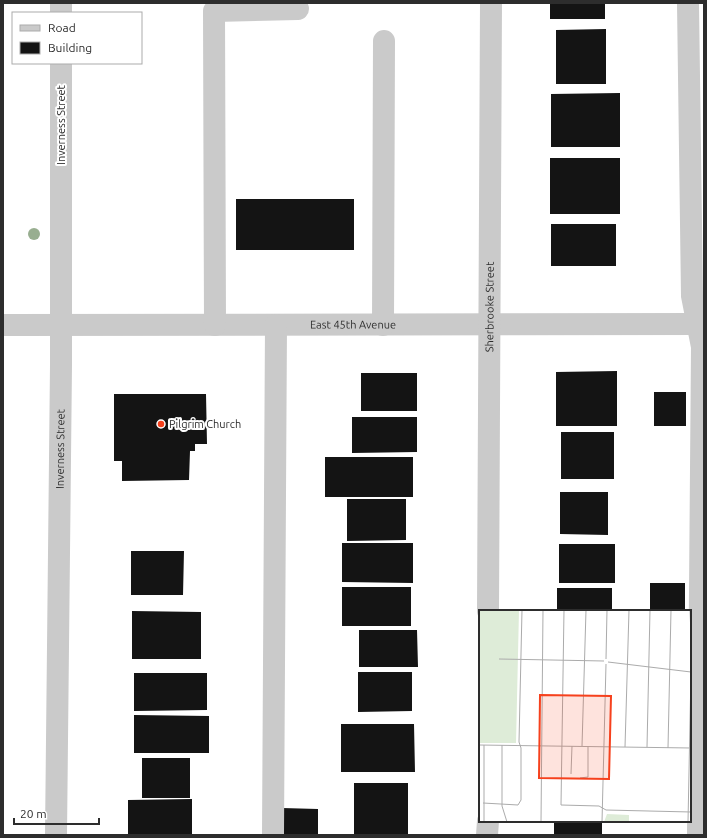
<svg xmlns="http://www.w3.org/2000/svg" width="707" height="838" font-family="Ubuntu,sans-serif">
<rect width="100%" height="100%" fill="#fff"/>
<path fill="#141414" d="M 550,3 L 605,3 L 605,19 L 550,19 Z
M 606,29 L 606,84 L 556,84 L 556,30 Z
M 620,93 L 620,147 L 551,147 L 551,94 Z
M 550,158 L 620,158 L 620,214 L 550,214 Z
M 236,199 L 354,199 L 354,250 L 236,250 Z
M 551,224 L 616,224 L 616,266 L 551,266 Z
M 617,371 L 617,426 L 556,426 L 556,372 Z
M 361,373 L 417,373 L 417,411 L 361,411 Z
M 654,392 L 686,392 L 686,426 L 654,426 Z
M 114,394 L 206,394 L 207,444 L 195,444 L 195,451 L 190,451 L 189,480 L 122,481 L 122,461 L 114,461 Z
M 352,417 L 417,417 L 417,452 L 352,453 Z
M 561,432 L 614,432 L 614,479 L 561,479 Z
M 325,457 L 413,457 L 413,497 L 325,497 Z
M 560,492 L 608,492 L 608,535 L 560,534 Z
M 347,499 L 406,499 L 406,540 L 347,541 Z
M 342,543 L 413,543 L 413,583 L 342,582 Z
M 559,544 L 615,544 L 615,583 L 559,583 Z
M 131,551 L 184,551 L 183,595 L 131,595 Z
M 650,583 L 685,583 L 685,611 L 650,611 Z
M 342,587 L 411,587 L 411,626 L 342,626 Z
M 557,588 L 612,588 L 612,611 L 557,611 Z
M 132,611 L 201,612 L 201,659 L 132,659 Z
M 359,630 L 417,630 L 418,667 L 359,667 Z
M 358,672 L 412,672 L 412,711 L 358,712 Z
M 134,673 L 207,673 L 207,710 L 134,711 Z
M 134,715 L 209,716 L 209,753 L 134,753 Z
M 341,724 L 414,724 L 415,772 L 341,772 Z
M 142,758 L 190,758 L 190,798 L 142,798 Z
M 354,783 L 408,783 L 408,835 L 354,835 Z
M 192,799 L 192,835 L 128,835 L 128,800 Z
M 282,808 L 318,809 L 318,835 L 282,835 Z
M 554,821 L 602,821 L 602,835 L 554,835 Z"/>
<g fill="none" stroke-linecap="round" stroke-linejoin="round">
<g stroke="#cacaca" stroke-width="22">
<path d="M 688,3 L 692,296 L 702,347 L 698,835"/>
<path d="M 61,13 L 61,3"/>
<path id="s1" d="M 3,325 L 704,324"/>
<path d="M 215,325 L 214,11 L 298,9"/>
<path d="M 383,325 L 384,41"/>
<path id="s2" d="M 488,611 L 491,3"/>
<path id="s3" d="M 56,835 L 61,365 L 61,63"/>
<path d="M 273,835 L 276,325"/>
<path d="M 487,835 L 488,821"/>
</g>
</g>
<circle fill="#98ae90" cx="34" cy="234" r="6"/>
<circle fill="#f6411d" stroke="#fff" stroke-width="1.5" cx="161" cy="424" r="4"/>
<g text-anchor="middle" stroke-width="4" stroke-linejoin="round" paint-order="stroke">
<g font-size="11" fill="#2d2d2d" stroke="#fff">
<text transform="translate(61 125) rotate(-90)" y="4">Inverness Street</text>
<text dy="4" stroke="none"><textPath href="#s2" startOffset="304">Sherbrooke Street</textPath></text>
<text dy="4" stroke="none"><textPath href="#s1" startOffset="350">East 45th Avenue</textPath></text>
<text dy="4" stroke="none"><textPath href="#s3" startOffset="386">Inverness Street</textPath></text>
</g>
<g font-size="11" fill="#2d2d2d" stroke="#fff" text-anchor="start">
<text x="169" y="428">Pilgrim Church</text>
</g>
</g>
<g transform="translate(479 610)">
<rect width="212" height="212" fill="#fff"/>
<path d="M 0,0 L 40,0 L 37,133 L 0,133 ZM 128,204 L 150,205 L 150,212 L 125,212 Z" fill="#deecd8"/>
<path fill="none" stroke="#ababab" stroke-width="1" d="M 85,0 L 82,195 L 120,196 L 127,200 L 212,202M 211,0 L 212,25M 20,49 L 125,51M 127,49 L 128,0M 129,52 L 212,62M 0,135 L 212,138M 23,135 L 23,196 L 28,212M 103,136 L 107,0M 146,137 L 150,0M 168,137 L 171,0M 189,138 L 192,0M 92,164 L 93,136M 101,168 L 109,167 L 109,136M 4,193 L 39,195 L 42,190 L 42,138 L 40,132 L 43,0M 5,212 L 5,135M 62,212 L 64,0M 123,212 L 127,54M 209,212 L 212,62"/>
<path fill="#f6411d" fill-opacity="0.15" stroke="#f6411d" stroke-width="2" d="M 61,85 L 132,86 L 130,169 L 60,168 Z"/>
<rect width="212" height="212" fill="none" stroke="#2d2d2d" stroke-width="2"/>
</g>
<rect width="707" height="838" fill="none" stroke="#2d2d2d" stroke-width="8"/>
<rect x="12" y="12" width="130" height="52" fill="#ffffff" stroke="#ababab"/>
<rect x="20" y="25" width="20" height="6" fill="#cacaca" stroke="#ababab"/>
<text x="48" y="32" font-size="12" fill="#2d2d2d">Road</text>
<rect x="20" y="42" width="20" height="12" fill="#141414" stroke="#ababab"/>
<text x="48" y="52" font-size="12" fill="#2d2d2d">Building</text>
<path d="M14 818v6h85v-6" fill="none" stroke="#2d2d2d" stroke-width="2"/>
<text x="20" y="818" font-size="12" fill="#2d2d2d" stroke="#ffffff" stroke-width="3" paint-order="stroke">20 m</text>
</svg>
